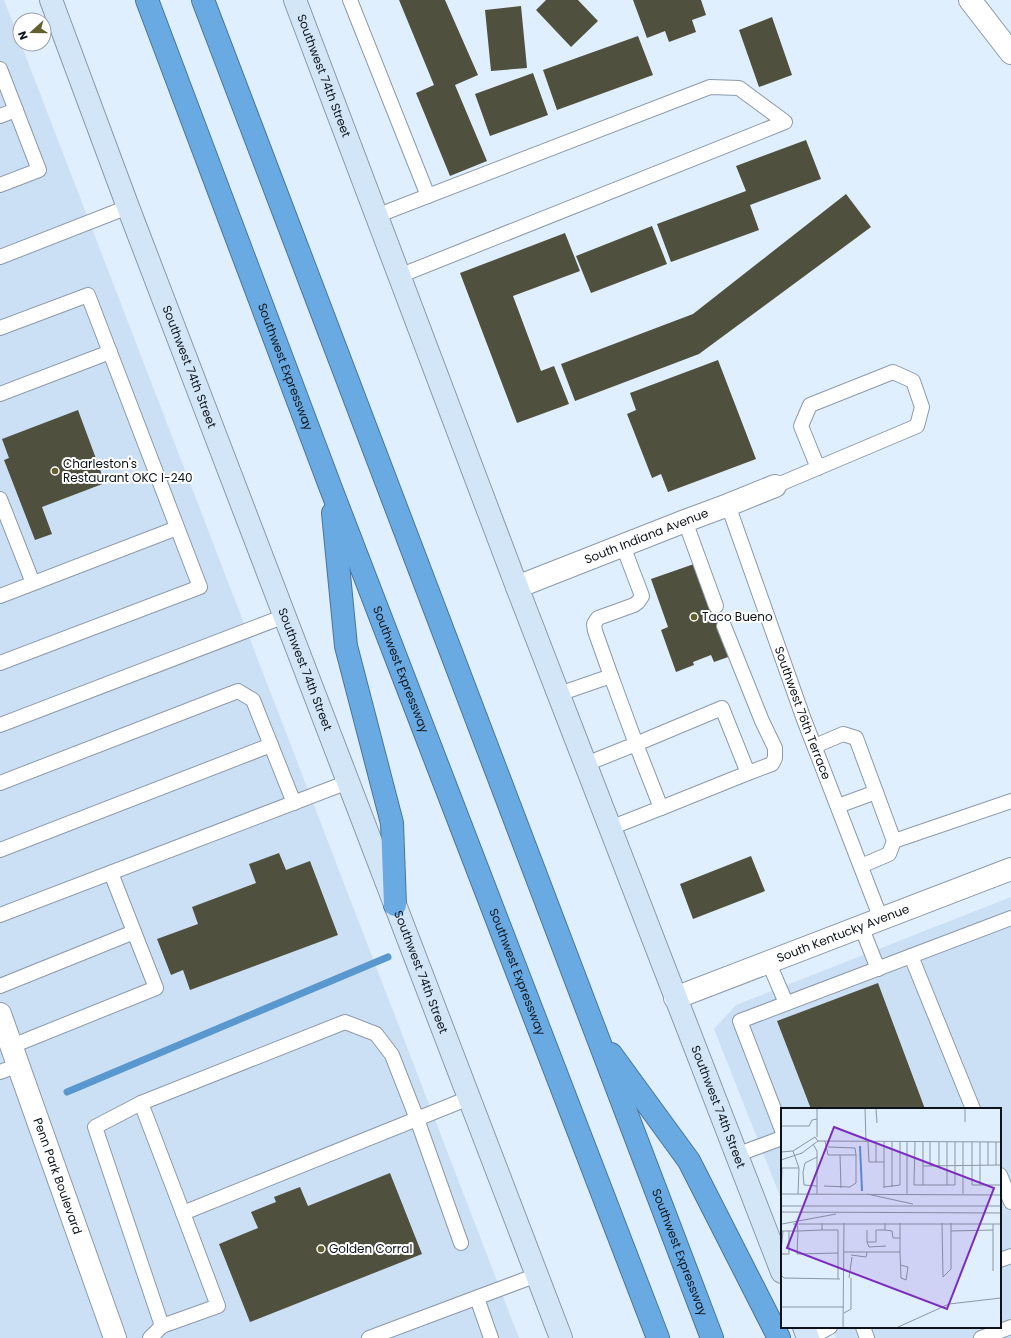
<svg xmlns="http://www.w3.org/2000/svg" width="1011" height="1338" font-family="Poppins,sans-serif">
<rect width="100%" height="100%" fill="#dfeffe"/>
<path fill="#cce0f5" d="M 0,0 L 4,0 L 20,41 L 20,44 L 21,44 L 519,1338 L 0,1338 Z
M 1011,897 L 1011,1338 L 836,1338 L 832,1327 L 1000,1327 L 1000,1109 L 782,1109 L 782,1201 L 714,1029 L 736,1005 Z"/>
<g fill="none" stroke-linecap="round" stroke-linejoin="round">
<path stroke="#5997cf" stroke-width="7" d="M 67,1092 L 388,957"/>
</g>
<path fill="#50503f" d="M 399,0 L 445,0 L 478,75 L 455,85 L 487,161 L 450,176 L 416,93 L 434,85 Z
M 546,0 L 578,0 L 598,21 L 571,47 L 536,10 Z
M 633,0 L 701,0 L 706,15 L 692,20 L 696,32 L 669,42 L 665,31 L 647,38 Z
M 521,6 L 527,68 L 491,71 L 485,10 Z
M 772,17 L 792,75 L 759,87 L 739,30 Z
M 638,36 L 653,75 L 557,110 L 543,70 Z
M 533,73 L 548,115 L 490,136 L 475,94 Z
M 806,140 L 821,179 L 750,205 L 759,230 L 671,262 L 657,224 L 746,191 L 736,166 Z
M 846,194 L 871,227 L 699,354 L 575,401 L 561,364 L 693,314 Z
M 652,226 L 667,264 L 591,293 L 576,256 Z
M 565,233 L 580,271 L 513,296 L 541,371 L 554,366 L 569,404 L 517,423 L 460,273 Z
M 718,360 L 756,459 L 668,492 L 661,474 L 652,478 L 627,414 L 636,410 L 630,393 Z
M 78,410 L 105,483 L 42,507 L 52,534 L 35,540 L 4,460 L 9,458 L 2,439 Z
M 694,564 L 719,605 L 726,625 L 731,656 L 714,662 L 711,655 L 693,662 L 694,665 L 676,672 L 661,630 L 668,627 L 651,579 Z
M 279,853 L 286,870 L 310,861 L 338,935 L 190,990 L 183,970 L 171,975 L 157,939 L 198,924 L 192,907 L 256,883 L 249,864 Z
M 751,856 L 765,891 L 693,919 L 680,884 Z
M 878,983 L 925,1109 L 811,1109 L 777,1021 Z
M 390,1173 L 422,1254 L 250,1322 L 219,1244 L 258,1228 L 251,1212 L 276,1202 L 274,1197 L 300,1187 L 308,1206 Z"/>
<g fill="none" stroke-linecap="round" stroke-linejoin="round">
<g stroke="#8c9aa8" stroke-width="16">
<g id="service">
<path d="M 350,0 L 428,196"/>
<path d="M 0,69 L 39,170 L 0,185"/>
<path d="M 0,116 L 16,110"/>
<path d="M 376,216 L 710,87 L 739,88 L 785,122 L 399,276"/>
<path d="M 0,257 L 128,207"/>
<path d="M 0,328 L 88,295 L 200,587 L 0,663"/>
<path d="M 0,394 L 110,352"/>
<path d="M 775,486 L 917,426 L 922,407 L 913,381 L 893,372 L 810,405 L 801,426 L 818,468"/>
<path d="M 0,499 L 33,583"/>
<path id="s1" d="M 728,505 L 803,717 L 881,919"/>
<path d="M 685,521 L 716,606"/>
<path d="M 0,596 L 177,528"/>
<path d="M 724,626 L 762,721 L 775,748 L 775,758 L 772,764 L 748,773"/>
<path d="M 611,676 L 595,631 L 594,624 L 598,618 L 634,605 L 638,602 L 642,596 L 623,546"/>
<path d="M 559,694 L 611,676 L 636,744 L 722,708 L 748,773 L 661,808"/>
<path d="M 0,725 L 285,616"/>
<path d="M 815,746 L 843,734 L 856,738 L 894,841 L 889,854 L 861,866"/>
<path d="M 586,764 L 636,744 L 661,808 L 610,828"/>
<path d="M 0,783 L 238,691 L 253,700 L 294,803"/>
<path d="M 838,806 L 876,792"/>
<path d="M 894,841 L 1011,801"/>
<path d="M 0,850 L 271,745"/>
<path d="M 0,915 L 348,782"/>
<path d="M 861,926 L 878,969"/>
<path d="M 911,956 L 973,1109"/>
<path d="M 768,961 L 786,1003"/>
<path d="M 0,986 L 134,932"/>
<path d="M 12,1046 L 156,988 L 111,873"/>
<path d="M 0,1072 L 19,1065"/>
<path d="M 141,1103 L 95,1127 L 162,1326"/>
<path d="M 782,1130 L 740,1021 L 1011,918"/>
<path d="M 736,1155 L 782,1138"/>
<path d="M 1000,1175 L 1011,1202"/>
<path d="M 183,1213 L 141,1103 L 345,1022 L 376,1034 L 392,1055 L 417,1119 L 461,1243"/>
<path d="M 1000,1260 L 1011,1256"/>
<path d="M 477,1298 L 491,1338"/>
<path d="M 863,1327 L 867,1338"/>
<path d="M 150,1338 L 162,1326 L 218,1306 L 183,1213 L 469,1098"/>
<path d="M 369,1338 L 537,1275"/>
<path d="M 809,1338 L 830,1327"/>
<path d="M 981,1338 L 1011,1327"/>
</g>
</g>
<g stroke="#8c9aa8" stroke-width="24">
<g id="minor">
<path d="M 970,0 L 1011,53"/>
<path id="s2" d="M 517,587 L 685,521 L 728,505 L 775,486"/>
<path id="s3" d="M 675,998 L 1011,869"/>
<path id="s4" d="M 0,1014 L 115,1338"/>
</g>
</g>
<g stroke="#8c9aa8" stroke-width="24">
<g id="secondary">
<path id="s5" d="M 51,0 L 128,207 L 561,1338"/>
<path id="s6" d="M 295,0 L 517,587 L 782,1272"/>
<path d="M 804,1327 L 808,1338"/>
</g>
</g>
<g stroke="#49759c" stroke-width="24">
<g id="motorway">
<path id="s7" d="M 147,0 L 330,486 L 658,1338"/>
<path id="s8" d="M 203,0 L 712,1338"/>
<path d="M 333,513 L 346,646 L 392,823 L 395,905"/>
<path d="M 611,1054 L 689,1161 L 779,1338"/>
</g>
</g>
<use href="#service" stroke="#fff" stroke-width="14"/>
<use href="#minor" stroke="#fff" stroke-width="22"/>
<use href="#secondary" stroke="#d2e6f7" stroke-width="22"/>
<use href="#motorway" stroke="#6aaae3" stroke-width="22"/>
</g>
<g fill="#62602d" stroke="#fff" stroke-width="1.5">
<circle cx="55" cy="471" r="4"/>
<circle cx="694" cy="617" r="4"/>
<circle cx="321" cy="1249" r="4"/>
</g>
<g text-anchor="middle" stroke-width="4" stroke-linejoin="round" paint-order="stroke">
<g font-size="12" fill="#0d1318" stroke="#fff">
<text dy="4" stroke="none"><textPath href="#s6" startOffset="81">Southwest 74th Street</textPath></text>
<text dy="4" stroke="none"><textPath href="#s5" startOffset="392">Southwest 74th Street</textPath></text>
<text dy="4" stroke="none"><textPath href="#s7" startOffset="392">Southwest Expressway</textPath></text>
<text dy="4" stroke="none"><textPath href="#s2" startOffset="139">South Indiana Avenue</textPath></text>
<text dy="4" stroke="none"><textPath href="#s5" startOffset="716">Southwest 74th Street</textPath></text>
<text dy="4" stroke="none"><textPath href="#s7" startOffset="716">Southwest Expressway</textPath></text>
<text dy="4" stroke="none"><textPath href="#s1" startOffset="221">Southwest 76th Terrace</textPath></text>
<text dy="4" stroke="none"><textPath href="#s3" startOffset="180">South Kentucky Avenue</textPath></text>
<text dy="4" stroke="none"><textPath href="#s5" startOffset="1040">Southwest 74th Street</textPath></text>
<text dy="4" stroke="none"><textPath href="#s7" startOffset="1040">Southwest Expressway</textPath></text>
<text dy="4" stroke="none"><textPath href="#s6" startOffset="1185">Southwest 74th Street</textPath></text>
<text dy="4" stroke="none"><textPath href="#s4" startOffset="172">Penn Park Boulevard</textPath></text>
<text dy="4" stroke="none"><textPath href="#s8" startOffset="1340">Southwest Expressway</textPath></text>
</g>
<g font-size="12" fill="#0d1318" stroke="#fff" text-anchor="start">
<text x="63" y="468">Charleston's<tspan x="63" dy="14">Restaurant OKC I-240</tspan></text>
<text x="702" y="621">Taco Bueno</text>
<text x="329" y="1253">Golden Corral</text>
</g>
</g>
<g transform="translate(781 1108)">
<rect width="220" height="220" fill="#dfeffe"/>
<path fill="none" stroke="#5997cf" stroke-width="2" d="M 79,38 L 81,83"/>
<path fill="none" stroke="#8b97a2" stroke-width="1" d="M 36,0 L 36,29M 84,0 L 85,34M 95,0 L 96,15M 184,0 L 184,14M 0,18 L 28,18 L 31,12 L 36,11M 44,33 L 47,47 L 59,47 L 60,80M 87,34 L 88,54 L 103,54M 95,34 L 95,54M 103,34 L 103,80M 111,34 L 111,79M 126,34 L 126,86M 134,34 L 133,77 L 174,77 L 174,34M 142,34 L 142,77M 149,34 L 149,58M 158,34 L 158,58M 182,34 L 182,86M 191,34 L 191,77 L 220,77M 199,34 L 199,77M 207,34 L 207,57M 32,36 L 36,43 L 36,86M 47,39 L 74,40 L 75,47M 0,44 L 12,43M 0,52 L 21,45 L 37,33 L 220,34M 215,57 L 215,34M 142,58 L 220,57M 166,77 L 166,34M 36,78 L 23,77 L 22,64 L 24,55 L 36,49M 43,78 L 69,79 L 75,75 L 75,47 L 59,47M 103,79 L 119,77 L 119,34M 0,86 L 1,60 L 18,60M 0,86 L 220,87M 17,86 L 18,60 L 12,43 L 34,29 L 37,33M 86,86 L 132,96M 0,98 L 220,98M 0,104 L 220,105M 41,115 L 41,122 L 17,123 L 16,146 L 57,145M 119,115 L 119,144 L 120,170 L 125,172 L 127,159 L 119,157M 161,115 L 162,169 L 170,161 L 170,115M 1,116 L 55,106M 12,116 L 220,116M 212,116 L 212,163M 41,122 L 57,122 L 57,171M 86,122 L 86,134 L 95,134 L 95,122 L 104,122 L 104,115M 104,122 L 111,123 L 112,130 L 119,130M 0,123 L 17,123 L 16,116M 170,123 L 212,122M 86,134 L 88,139 L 105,138M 0,142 L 2,123M 63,144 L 119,144M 0,146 L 8,146 L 8,123M 70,147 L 85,149 L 86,144M 0,167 L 3,170 L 59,171M 68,170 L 71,149M 0,199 L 63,199M 63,205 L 70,201 L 70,170M 62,220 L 63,115M 115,220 L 168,196 L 220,190"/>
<path fill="#7b2cbf" fill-opacity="0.15" stroke="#7b2cbf" stroke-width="2" d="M 53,19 L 213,80 L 166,201 L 6,140 Z"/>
<rect width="220" height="220" fill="none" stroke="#0d1318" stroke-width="2"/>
</g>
<g transform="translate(32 32) rotate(249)"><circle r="19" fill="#ffffff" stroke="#9ea1a3"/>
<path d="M0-3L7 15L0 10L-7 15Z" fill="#62602d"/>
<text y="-6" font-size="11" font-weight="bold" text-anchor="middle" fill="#0d1318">N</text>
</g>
</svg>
